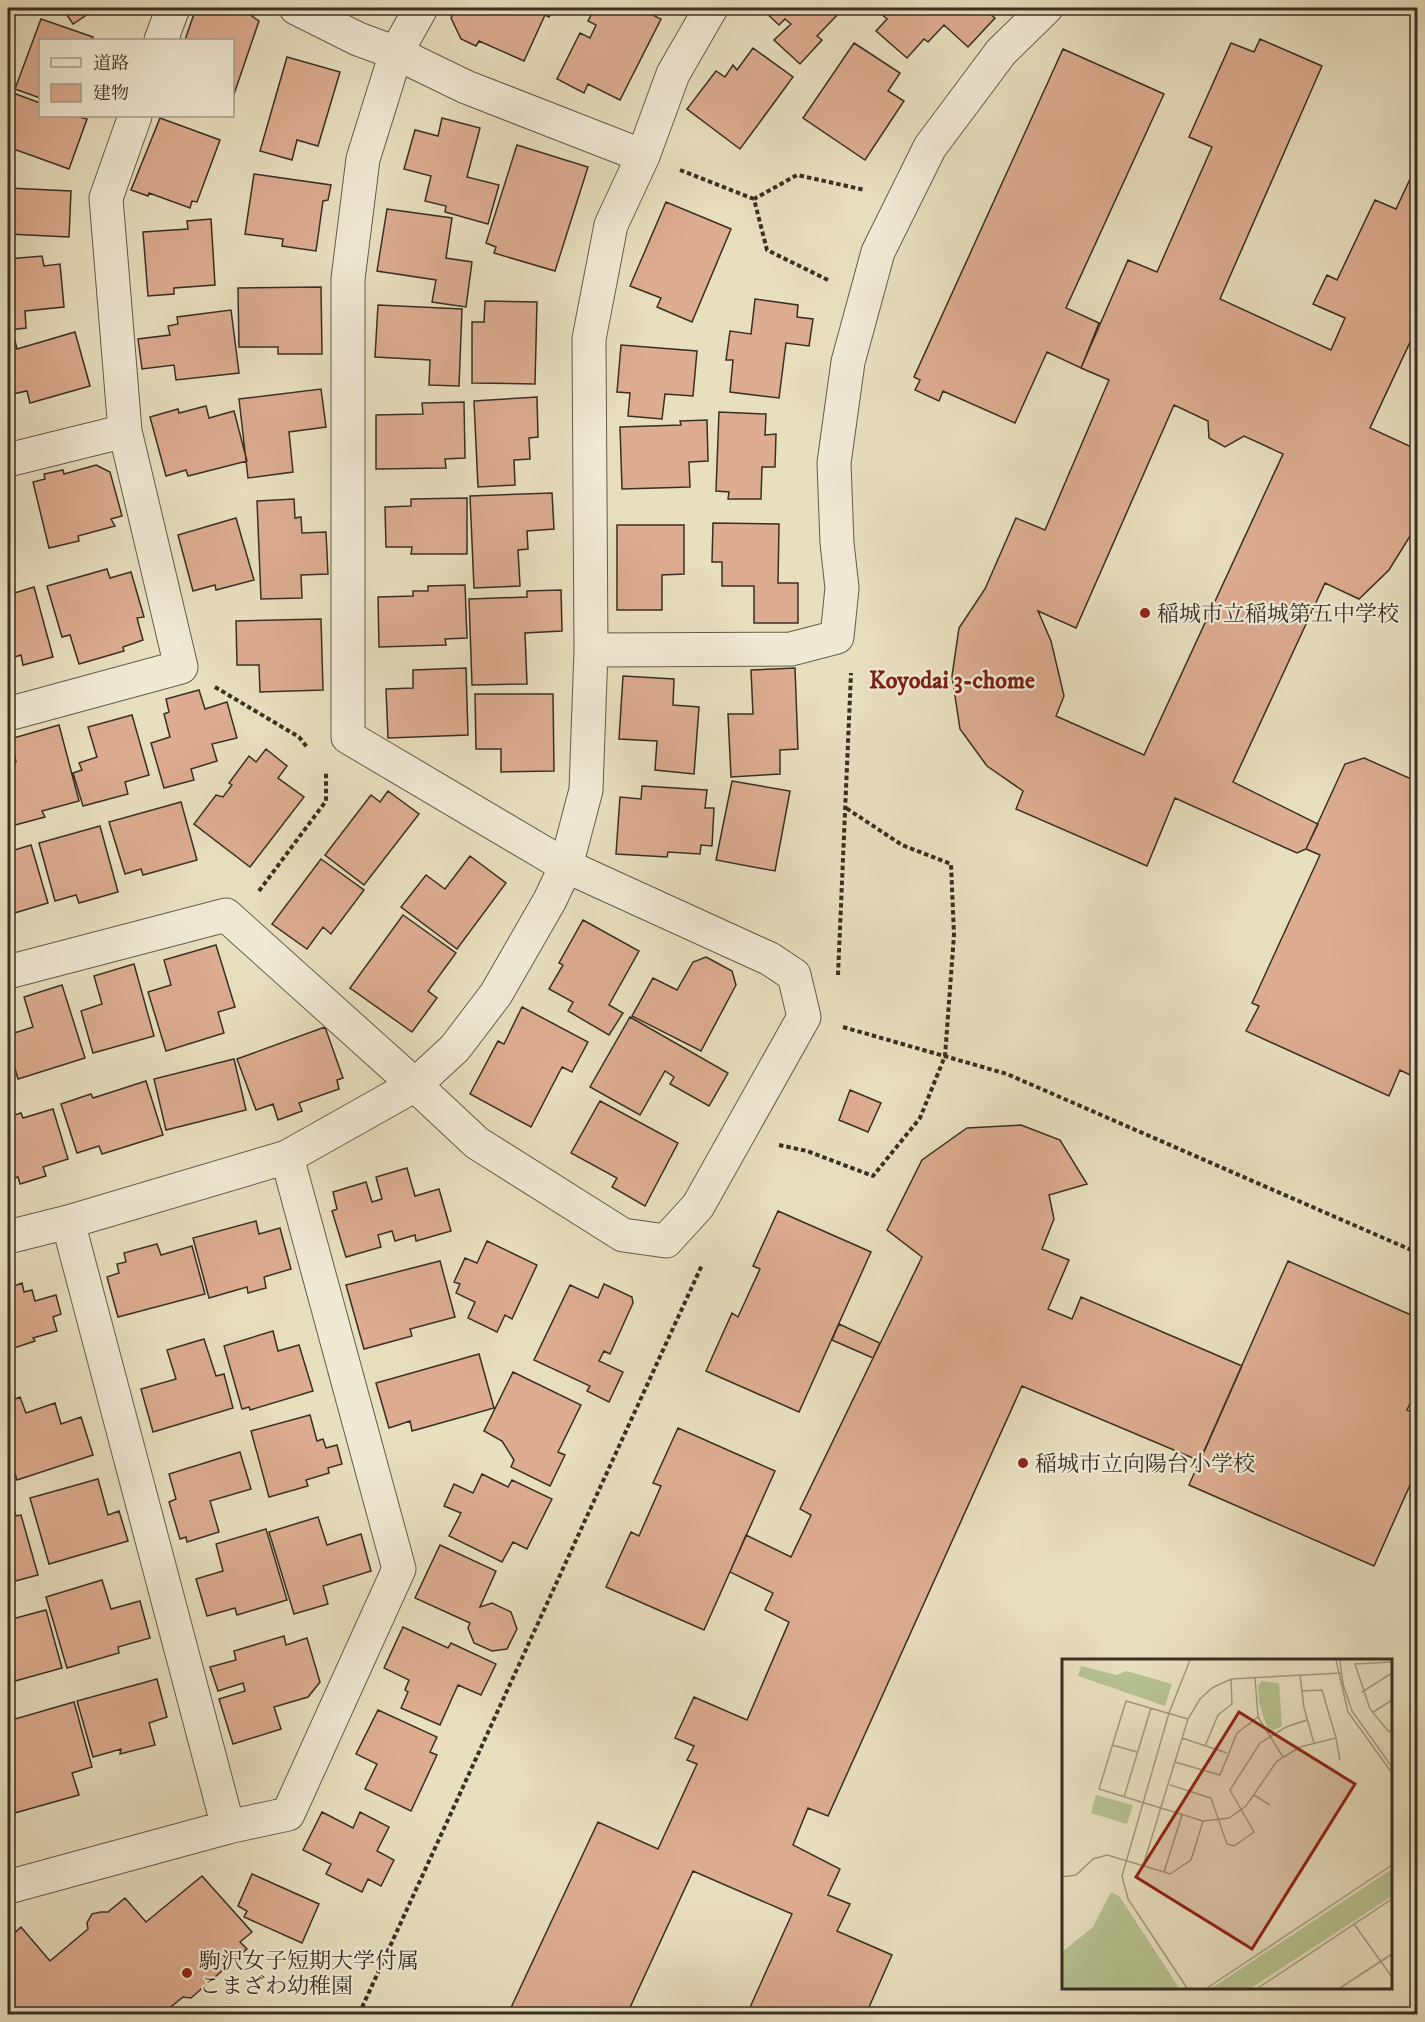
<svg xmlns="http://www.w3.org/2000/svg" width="1425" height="2022" font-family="'IM FELL DW Pica','Noto Serif JP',serif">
<rect width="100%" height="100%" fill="#e8dfbf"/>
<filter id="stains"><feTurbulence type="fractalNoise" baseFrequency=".00333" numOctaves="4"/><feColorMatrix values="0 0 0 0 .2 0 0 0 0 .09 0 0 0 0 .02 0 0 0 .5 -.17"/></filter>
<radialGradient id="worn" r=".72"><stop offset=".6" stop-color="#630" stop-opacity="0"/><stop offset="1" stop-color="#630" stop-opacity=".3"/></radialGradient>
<path fill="#ddac91" stroke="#393024" stroke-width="1.5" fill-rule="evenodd" d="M 62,8 L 97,8 L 73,24 Z
M 196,8 L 240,8 L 259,21 L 232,100 L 232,40 L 185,40 Z
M 456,8 L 554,8 L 549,17 L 545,15 L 524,61 L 479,41 L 476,46 L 461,39 L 451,18 Z
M 595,8 L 638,8 L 661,19 L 620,100 L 588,84 L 584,93 L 557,79 L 580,33 L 590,38 L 596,25 L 588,21 Z
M 761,8 L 844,8 L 817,36 L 822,40 L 800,64 L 774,40 L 791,24 L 785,19 L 779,25 Z
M 886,8 L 983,8 L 995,18 L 968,47 L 944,25 L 928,42 L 924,39 L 907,58 L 876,31 L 887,19 L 881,14 Z
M 41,19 L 93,37 L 92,40 L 40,40 L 40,98 L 15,89 Z
M 1260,39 L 1322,66 L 1220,299 L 1331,350 L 1345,318 L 1313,304 L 1327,275 L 1337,280 L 1375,200 L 1396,209 L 1418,162 L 1418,325 L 1370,428 L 1418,450 L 1418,514 L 1412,533 L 1389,570 L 1359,599 L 1325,583 L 1233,782 L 1318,824 L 1306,849 L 1297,853 L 1175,798 L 1147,866 L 1016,809 L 1023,791 L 987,766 L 960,729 L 952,676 L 959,628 L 985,589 L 1016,518 L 1045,530 L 1109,380 L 1081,368 L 1128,260 L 1157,272 L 1212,147 L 1189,137 L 1231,43 L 1254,52 ZM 1174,405 L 1208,421 L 1209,438 L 1225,447 L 1244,436 L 1283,454 L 1144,755 L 1056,716 L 1064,696 L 1051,641 L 1038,611 L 1076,628 Z
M 854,43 L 900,73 L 888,91 L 904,101 L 865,160 L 803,118 Z
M 753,48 L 793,77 L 740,149 L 687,109 L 716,71 L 725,77 L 733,65 L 737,70 Z
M 1063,49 L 1164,94 L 1066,308 L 1099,323 L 1081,368 L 1047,352 L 1015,423 L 943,391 L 939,401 L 915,390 L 920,380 L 914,377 Z
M 287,57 L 340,72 L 318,146 L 297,140 L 292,160 L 260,151 Z
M 8,91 L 40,103 L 40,116 L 76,116 L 87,119 L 69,169 L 8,147 Z
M 160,118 L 220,140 L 197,202 L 192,201 L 190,208 L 149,193 L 148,196 L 131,190 Z
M 442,118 L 480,128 L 467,177 L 499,185 L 488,224 L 445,212 L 446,206 L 425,201 L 431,176 L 404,169 L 415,130 L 438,136 Z
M 517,145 L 588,167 L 555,271 L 494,253 L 496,247 L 486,243 Z
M 254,174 L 331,185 L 328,200 L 323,201 L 316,251 L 282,246 L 283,239 L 245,234 Z
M 8,188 L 71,191 L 69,237 L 8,234 Z
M 666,202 L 731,229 L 692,322 L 657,307 L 661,298 L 630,286 Z
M 387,209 L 452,218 L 446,258 L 472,262 L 466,307 L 432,302 L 436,280 L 377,271 Z
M 211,219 L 215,285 L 174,288 L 174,294 L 148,296 L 143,232 L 188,229 L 187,221 Z
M 42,256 L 44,266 L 60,264 L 64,307 L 25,311 L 26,328 L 8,330 L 8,259 Z
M 321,287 L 322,354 L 278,354 L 278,347 L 239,347 L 238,288 Z
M 755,299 L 798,305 L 797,317 L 813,319 L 809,346 L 786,343 L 779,398 L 730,392 L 733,360 L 726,360 L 730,331 L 751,334 Z
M 485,301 L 537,302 L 535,384 L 472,383 L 472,322 L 484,322 Z
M 378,305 L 462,309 L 459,386 L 429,385 L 430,360 L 375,357 Z
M 231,310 L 239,373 L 176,380 L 174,365 L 142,369 L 138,339 L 170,335 L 168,326 L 178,324 L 177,317 Z
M 75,332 L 90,386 L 30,403 L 27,391 L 8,395 L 8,339 L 14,337 L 17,349 Z
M 621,345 L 697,351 L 693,396 L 665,394 L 662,419 L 628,416 L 630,393 L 617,392 Z
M 321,389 L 326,427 L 289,432 L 293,472 L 248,478 L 239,399 Z
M 537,397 L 538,437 L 529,438 L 530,459 L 514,460 L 515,485 L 478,487 L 474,401 Z
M 464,402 L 465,458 L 445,459 L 446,468 L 376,469 L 376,415 L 423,414 L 422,403 Z
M 206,406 L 209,418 L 234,411 L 247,461 L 188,476 L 186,470 L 166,476 L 150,417 L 178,409 L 179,413 Z
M 719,412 L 766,414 L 765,435 L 776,434 L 775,467 L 762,467 L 761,499 L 728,499 L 729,492 L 716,491 Z
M 707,420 L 708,461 L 689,462 L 690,487 L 622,489 L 620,427 L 681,425 L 680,421 Z
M 96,465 L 110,472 L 122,516 L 111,519 L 115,526 L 78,536 L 79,541 L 49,548 L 33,482 L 45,479 L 44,474 L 63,470 L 64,474 Z
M 552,493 L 554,529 L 527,531 L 528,549 L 518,550 L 520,586 L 474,588 L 470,496 Z
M 467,498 L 467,554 L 411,554 L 412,547 L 386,547 L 385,507 L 411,506 L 411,499 Z
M 294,499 L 295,518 L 301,517 L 302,533 L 326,532 L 328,574 L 301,575 L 302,598 L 261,599 L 257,501 Z
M 236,518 L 254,580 L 216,590 L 215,585 L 193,591 L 178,535 Z
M 713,523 L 779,524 L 778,583 L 798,583 L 798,623 L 754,623 L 754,586 L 722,586 L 722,562 L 712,562 Z
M 617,525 L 684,525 L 684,574 L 662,575 L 662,610 L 617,610 Z
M 107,569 L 110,578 L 131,572 L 144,617 L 137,618 L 143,640 L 123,647 L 124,651 L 79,664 L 70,635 L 62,637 L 47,586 Z
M 465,585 L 467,638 L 445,639 L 446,645 L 379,647 L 378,597 L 413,596 L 413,591 L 428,591 L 428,586 Z
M 34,587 L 53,657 L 23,665 L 21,655 L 8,659 L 8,595 Z
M 561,590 L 562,631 L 525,633 L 527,684 L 472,685 L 469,599 L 527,597 L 527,591 Z
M 321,619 L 323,690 L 260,692 L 259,665 L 237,665 L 236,621 Z
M 466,668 L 468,735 L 388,738 L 386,689 L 413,688 L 413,670 Z
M 795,668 L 798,749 L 780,750 L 780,774 L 731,777 L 728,714 L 753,714 L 751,670 Z
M 623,676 L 674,679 L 673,705 L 699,707 L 694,774 L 655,770 L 657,741 L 619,739 Z
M 199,690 L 205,709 L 227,702 L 237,738 L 212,744 L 217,761 L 191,769 L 194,780 L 164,788 L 151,743 L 170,737 L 164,714 L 169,712 L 166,699 Z
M 475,694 L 553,694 L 554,771 L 501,772 L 501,749 L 476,749 Z
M 132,715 L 149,775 L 125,782 L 128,794 L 83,806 L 73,773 L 82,770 L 79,763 L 97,757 L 88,727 Z
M 59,725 L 79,801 L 42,811 L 45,817 L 15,825 L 8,796 L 8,764 L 16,762 L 10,739 Z
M 266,749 L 287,766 L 278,778 L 304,797 L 250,867 L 194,824 L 216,795 L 223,797 L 232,785 L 229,783 L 249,756 L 256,762 Z
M 1364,758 L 1418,782 L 1418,1065 L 1412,1076 L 1400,1070 L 1389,1096 L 1246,1031 L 1259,1006 L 1252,1003 L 1320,855 L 1306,849 L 1345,764 Z
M 732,781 L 790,791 L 775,871 L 716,860 Z
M 642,786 L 707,790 L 705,808 L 714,808 L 712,846 L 701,845 L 700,854 L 668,852 L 667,857 L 616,854 L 620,797 L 641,799 Z
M 388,791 L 419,814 L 364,885 L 325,855 L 371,795 L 380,802 Z
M 181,802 L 197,860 L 143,875 L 141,869 L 125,874 L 109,822 Z
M 100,826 L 118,892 L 79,903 L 76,895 L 55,901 L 39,843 Z
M 31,845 L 48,903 L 8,915 L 8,852 Z
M 470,856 L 506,883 L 457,949 L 401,907 L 426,875 L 445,889 Z
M 321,859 L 364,890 L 331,934 L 323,927 L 307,949 L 272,924 Z
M 403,915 L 456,953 L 428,991 L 437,998 L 412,1032 L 350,988 Z
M 583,920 L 639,951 L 609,1005 L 623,1013 L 609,1035 L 568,1011 L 573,1002 L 549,989 L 563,965 L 559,963 Z
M 216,945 L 235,1007 L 218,1012 L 224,1033 L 166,1051 L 148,992 L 171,985 L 164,960 Z
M 706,957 L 732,971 L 736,985 L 701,1051 L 632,1016 L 653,978 L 677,990 L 693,962 Z
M 134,964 L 154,1036 L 93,1053 L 81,1011 L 102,1004 L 94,976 Z
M 62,985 L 85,1058 L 18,1079 L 8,1044 L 8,1035 L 33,1027 L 24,997 Z
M 522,1007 L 588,1042 L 572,1072 L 562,1067 L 531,1127 L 470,1094 L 498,1041 L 504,1044 Z
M 630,1017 L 728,1073 L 709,1106 L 670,1084 L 674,1077 L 665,1071 L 640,1115 L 590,1087 Z
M 325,1027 L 343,1078 L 337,1080 L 339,1089 L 299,1103 L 302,1111 L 278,1120 L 273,1104 L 256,1110 L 237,1059 Z
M 234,1059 L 246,1110 L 166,1130 L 154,1079 Z
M 146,1081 L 163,1135 L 102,1154 L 99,1146 L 77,1153 L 61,1104 L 91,1094 L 93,1098 Z
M 850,1090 L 881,1103 L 868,1132 L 839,1120 Z
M 600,1101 L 678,1143 L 645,1206 L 612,1187 L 617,1178 L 571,1153 Z
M 53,1109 L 68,1159 L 43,1167 L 46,1176 L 20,1184 L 18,1177 L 8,1180 L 8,1117 L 21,1113 L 23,1118 Z
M 1021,1125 L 1060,1140 L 1087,1184 L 1049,1195 L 1054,1219 L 1042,1249 L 1069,1260 L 1048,1309 L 1072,1319 L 1081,1297 L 1242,1366 L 1200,1461 L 1022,1386 L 828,1816 L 808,1808 L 793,1845 L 840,1869 L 828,1895 L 850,1904 L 837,1931 L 892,1955 L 866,2014 L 747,2014 L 792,1914 L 693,1871 L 627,2014 L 508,2014 L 598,1822 L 658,1849 L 697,1764 L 687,1760 L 694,1746 L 675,1738 L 694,1697 L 747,1720 L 789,1622 L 765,1610 L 773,1593 L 730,1572 L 746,1535 L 791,1557 L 811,1515 L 800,1509 L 922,1257 L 887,1230 L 922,1160 L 967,1128 Z
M 407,1168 L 415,1196 L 439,1189 L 451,1231 L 416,1241 L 415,1235 L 395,1241 L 392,1231 L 378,1235 L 381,1247 L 346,1257 L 332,1211 L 337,1209 L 333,1192 L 366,1182 L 372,1202 L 382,1199 L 376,1177 Z
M 778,1211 L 871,1252 L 799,1412 L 706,1371 L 732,1313 L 738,1317 L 760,1269 L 753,1266 Z
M 256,1221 L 259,1234 L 280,1228 L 291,1269 L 264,1277 L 266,1288 L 248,1293 L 247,1287 L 209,1298 L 193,1238 Z
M 487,1241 L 537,1265 L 512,1319 L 505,1315 L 497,1332 L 468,1318 L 475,1302 L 456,1293 L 460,1284 L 454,1282 L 465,1258 L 477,1263 Z
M 157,1244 L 161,1255 L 192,1246 L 205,1294 L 118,1317 L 107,1277 L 119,1273 L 117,1264 L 126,1262 L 124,1253 Z
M 440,1261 L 455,1317 L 410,1329 L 412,1336 L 364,1349 L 346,1285 Z
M 1288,1261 L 1418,1318 L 1418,1387 L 1407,1410 L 1418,1415 L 1418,1467 L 1374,1566 L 1189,1485 Z
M 22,1283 L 24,1292 L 32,1290 L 35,1301 L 56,1295 L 61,1314 L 53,1317 L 57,1331 L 33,1338 L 35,1341 L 8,1350 L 8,1288 Z
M 604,1284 L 632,1297 L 633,1303 L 610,1354 L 604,1351 L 599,1361 L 623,1372 L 609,1402 L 587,1391 L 590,1386 L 534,1360 L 570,1285 L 598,1298 Z
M 839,1324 L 880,1343 L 873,1358 L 832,1340 Z
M 273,1331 L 278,1351 L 299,1345 L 313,1391 L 250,1410 L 249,1407 L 242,1409 L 224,1346 Z
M 204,1339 L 216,1376 L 224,1374 L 233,1408 L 153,1432 L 141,1389 L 176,1379 L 167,1350 Z
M 479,1354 L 494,1408 L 412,1431 L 410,1421 L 389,1428 L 376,1383 Z
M 513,1372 L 581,1405 L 558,1452 L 565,1455 L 550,1486 L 511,1467 L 514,1460 L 502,1441 L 484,1431 Z
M 20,1397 L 26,1413 L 55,1403 L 61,1424 L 81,1417 L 93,1455 L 17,1480 L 8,1452 L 8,1402 Z
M 310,1415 L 317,1441 L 323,1439 L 326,1448 L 337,1445 L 342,1464 L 328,1468 L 329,1473 L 306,1480 L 308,1486 L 269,1497 L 251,1431 Z
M 678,1428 L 775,1471 L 704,1630 L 606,1587 L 631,1532 L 639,1536 L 661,1486 L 653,1483 Z
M 240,1452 L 251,1489 L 210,1501 L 219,1532 L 187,1542 L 186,1537 L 180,1539 L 169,1502 L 176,1499 L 169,1474 Z
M 482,1474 L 508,1487 L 512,1480 L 552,1499 L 527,1549 L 513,1542 L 502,1562 L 449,1536 L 461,1513 L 444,1506 L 454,1484 L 473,1493 Z
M 98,1479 L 108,1515 L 119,1511 L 128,1541 L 49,1564 L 30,1498 Z
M 12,1502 L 16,1516 L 21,1515 L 38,1575 L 8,1583 L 8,1503 Z
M 318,1517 L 327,1545 L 361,1534 L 371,1571 L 323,1586 L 328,1604 L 294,1614 L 269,1532 Z
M 266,1529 L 287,1600 L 237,1615 L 235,1608 L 207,1616 L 196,1579 L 223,1571 L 216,1544 Z
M 440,1545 L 496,1571 L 480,1607 L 492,1603 L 511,1612 L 517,1629 L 507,1649 L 492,1651 L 474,1643 L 468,1628 L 470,1623 L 415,1598 Z
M 102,1580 L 111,1609 L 140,1601 L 150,1638 L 118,1647 L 119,1653 L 67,1668 L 46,1597 Z
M 46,1610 L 62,1668 L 8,1683 L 8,1620 Z
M 403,1627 L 448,1648 L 451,1643 L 496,1664 L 481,1695 L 458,1685 L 440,1725 L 401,1708 L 408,1692 L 405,1690 L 409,1680 L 384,1668 Z
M 284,1636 L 286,1645 L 307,1638 L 320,1682 L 308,1697 L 274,1707 L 281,1729 L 233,1744 L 219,1699 L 245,1691 L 243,1683 L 218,1691 L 210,1667 L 236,1660 L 234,1651 Z
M 157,1679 L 167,1717 L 149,1723 L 155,1745 L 120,1754 L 121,1749 L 93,1757 L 77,1701 Z
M 74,1702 L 92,1767 L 72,1773 L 79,1795 L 11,1814 L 8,1801 L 8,1721 Z
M 378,1710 L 437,1737 L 430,1752 L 437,1755 L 411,1811 L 365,1789 L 377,1764 L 356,1754 Z
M 322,1812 L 353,1828 L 360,1812 L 389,1827 L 377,1851 L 394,1860 L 381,1886 L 368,1879 L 362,1892 L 326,1874 L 331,1864 L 303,1850 Z
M 252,1874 L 319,1904 L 302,1943 L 244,1917 L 247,1911 L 238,1906 Z
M 202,1876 L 252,1932 L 240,1942 L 247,1949 L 191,1998 L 183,1997 L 162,2014 L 8,2014 L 8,1939 L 21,1927 L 50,1961 L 88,1929 L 87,1923 L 92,1914 L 101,1912 L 108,1912 L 125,1898 L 146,1922 Z"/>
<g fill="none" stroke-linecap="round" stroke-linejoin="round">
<g stroke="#655c4b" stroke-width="35">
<path id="minor" d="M 296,8 L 358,39 L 396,53 L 466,87 L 643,156
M 161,40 L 173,8
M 8,460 L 125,431
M 591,650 L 791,649 L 837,637 L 842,588 L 837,543 L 834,463 L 848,362 L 878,252 L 930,147 L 1001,52 L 1046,8
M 8,714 L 181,667 L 125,431 L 106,198 L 135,116
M 8,972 L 226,915 L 415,1085 L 477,1143 L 623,1235 L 666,1241 L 698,1206 L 804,1017 L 794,975 L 770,959 L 566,866 L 348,737 L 348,279 L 363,159 L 396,53 L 421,8
M 8,1237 L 68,1222 L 287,1157 L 415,1085 L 455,1048 L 496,994 L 550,900 L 566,866 L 586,790 L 591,650 L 589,339 L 611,225 L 643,156 L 673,74 L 711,8
M 228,1827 L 288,1814 L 399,1569 L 287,1157
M 8,1887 L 228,1827 L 68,1222"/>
</g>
<path stroke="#393024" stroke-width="4" stroke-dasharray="4.5 3" stroke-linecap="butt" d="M 680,170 L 754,199
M 828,280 L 767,250 L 754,199 L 797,175 L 865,190
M 215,687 L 299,737 L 307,747
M 259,891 L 326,801 L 326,771
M 838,975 L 851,673
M 843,1027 L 1007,1074 L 1418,1253
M 779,1145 L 807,1151 L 873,1176 L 920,1118 L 945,1056 L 954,935 L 951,864 L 902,845 L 846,808
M 359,2014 L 702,1265"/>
<use href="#minor" stroke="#f0ead5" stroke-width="33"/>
</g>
<g fill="#8f2418" stroke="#f0ead5" stroke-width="2">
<circle cx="1145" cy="613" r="6"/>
<circle cx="1023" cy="1463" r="6"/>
<circle cx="187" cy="1973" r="6"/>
</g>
<g text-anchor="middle" stroke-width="4.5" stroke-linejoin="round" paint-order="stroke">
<g font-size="22" fill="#393024" stroke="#f0ead5" text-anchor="start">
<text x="1157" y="621">稲城市立稲城第五中学校</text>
<text x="1035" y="1471">稲城市立向陽台小学校</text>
<text x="199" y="1968">駒沢女子短期大学付属<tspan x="199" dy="25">こまざわ幼稚園</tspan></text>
</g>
<g font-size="24" font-weight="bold" fill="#7a1f14" stroke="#f0ead5">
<text x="952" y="688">Koyodai 3-chome</text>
</g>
</g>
<g transform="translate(1062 1659)">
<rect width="330" height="330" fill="#e8dfbf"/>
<path d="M 19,7 L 54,16 L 65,12 L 110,25 L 103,47 L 16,17 ZM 200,22 L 217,24 L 220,67 L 210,72 L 206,72 L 197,44 L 196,27 ZM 34,136 L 71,146 L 65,165 L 29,154 ZM 330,210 L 330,237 L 189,329 L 150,329 ZM 49,233 L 58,238 L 117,329 L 0,329 L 0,293 L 31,268 Z" fill="#b6c292"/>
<path fill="none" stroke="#a29981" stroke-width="1.5" d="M 274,1 L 286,53 L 330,114M 278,1 L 281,25 L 290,52 L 330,108M 330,3 L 293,5 L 308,50 L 327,73 L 330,70M 238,16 L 242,49 L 252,84M 193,18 L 196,58 L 221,98M 300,33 L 330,14M 311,53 L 330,41M 126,60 L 64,42 L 37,130 L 141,162 L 167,159 L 184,147 L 215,102 L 238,88 L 274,79 L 260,31 L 239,32M 120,79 L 165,94M 274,79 L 278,101M 50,86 L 75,93M 143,87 L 156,56 L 170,45 L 169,20M 113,103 L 158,116 L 175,74 L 196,58M 108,126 L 149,139 L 165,185 L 172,187 L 192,173 L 168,131 L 198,84 L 224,68 L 245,61M 192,136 L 208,146M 62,138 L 89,49M 81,207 L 126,60 L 138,40 L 150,29 L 169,20 L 279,14M 102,213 L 108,215 L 129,201 L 141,162M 0,218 L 14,216 L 31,200 L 45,196 L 102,213 L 120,156M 292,265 L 330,318M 125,329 L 66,240 L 60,217 L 107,54 L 128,1M 145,329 L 330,206M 196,329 L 330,240M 278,329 L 330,295"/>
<path fill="#8f2418" fill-opacity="0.15" stroke="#8f2418" stroke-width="3" d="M 177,53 L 293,125 L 190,290 L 74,218 Z"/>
<rect width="330" height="330" fill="none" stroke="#393024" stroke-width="3"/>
</g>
<rect width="1425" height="2022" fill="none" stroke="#e8dfbf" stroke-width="30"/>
<rect x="9" y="9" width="1407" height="2004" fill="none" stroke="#393024" stroke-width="3"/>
<rect x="15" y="15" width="1395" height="1992" fill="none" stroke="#393024" stroke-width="1.5"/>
<rect x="39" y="39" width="195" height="78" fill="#f0ead5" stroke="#a7a08e" stroke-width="1.5"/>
<rect x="51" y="58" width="30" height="9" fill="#f0ead5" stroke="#a7a08e" stroke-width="1.5"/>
<text x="93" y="69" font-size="18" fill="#393024">道路</text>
<rect x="51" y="84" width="30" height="18" fill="#ddac91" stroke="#a7a08e" stroke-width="1.5"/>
<text x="93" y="99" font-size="18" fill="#393024">建物</text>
<rect width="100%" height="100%" filter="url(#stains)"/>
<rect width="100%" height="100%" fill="url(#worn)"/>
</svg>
